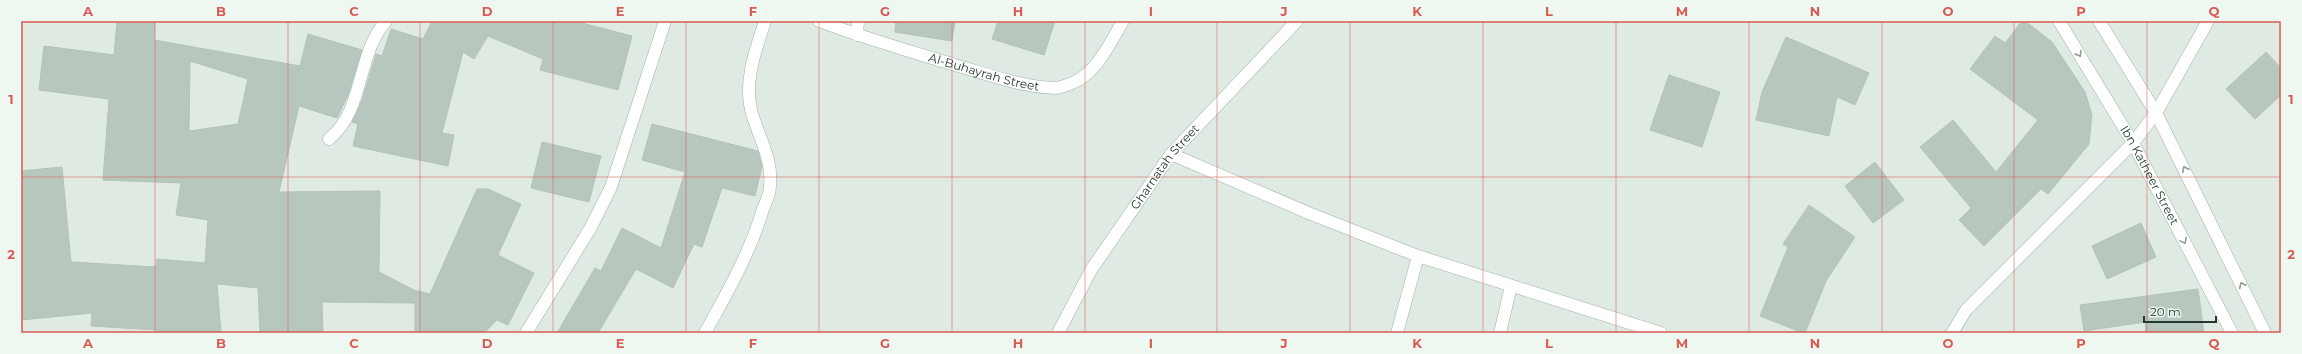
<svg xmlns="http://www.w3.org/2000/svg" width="2302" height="354" font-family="Montserrat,sans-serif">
<rect width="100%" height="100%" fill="#dfeae3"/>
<path fill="#b8c7be" stroke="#b2c3b8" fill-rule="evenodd" d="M 117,21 L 155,21 L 154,40 L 300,66 L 308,34 L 362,50 L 348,95 L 337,118 L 299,106 L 279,192 L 380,191 L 379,272 L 414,290 L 430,294 L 477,189 L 488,189 L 521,204 L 498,255 L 534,273 L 508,325 L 497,320 L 484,333 L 415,333 L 415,303 L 322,302 L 323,333 L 260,333 L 258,288 L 217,284 L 221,333 L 157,333 L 157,330 L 91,326 L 92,313 L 21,320 L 21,171 L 62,167 L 71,262 L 156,267 L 157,259 L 205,263 L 208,220 L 176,215 L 181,183 L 103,180 L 109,99 L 39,90 L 44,46 L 114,55 ZM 190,61 L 248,79 L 238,124 L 189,131 Z
M 432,21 L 574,21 L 632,36 L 618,90 L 540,70 L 543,59 L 488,36 L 474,59 L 463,52 L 442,133 L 454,135 L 448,166 L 353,146 L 358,124 L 352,122 L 362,101 L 376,54 L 382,56 L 391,29 L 423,39 Z
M 896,21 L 955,21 L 952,41 L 895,32 Z
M 998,21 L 1055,21 L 1044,55 L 992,39 Z
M 2022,21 L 2025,21 L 2052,42 L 2085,92 L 2092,115 L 2089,144 L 2048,194 L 2041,189 L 1984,246 L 1959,220 L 1971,208 L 1920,147 L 1953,120 L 1996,172 L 2038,120 L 1970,69 L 1995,36 L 2005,43 Z
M 1786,37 L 1869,73 L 1855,105 L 1837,97 L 1829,136 L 1756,120 L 1762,92 Z
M 2266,52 L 2281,68 L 2281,95 L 2255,119 L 2226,89 Z
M 1669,75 L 1720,92 L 1702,147 L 1650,130 Z
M 652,124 L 758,151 L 762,167 L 755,196 L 722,188 L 702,247 L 694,244 L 673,288 L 636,269 L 598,333 L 557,333 L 595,268 L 601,271 L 622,228 L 661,248 L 685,172 L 642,160 Z
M 542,142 L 601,156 L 589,202 L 531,188 Z
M 1875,162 L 1904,200 L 1873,223 L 1845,186 Z
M 1809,205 L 1855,237 L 1826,281 L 1805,333 L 1803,333 L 1760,316 L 1788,247 L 1783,244 Z
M 2141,223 L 2156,257 L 2107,279 L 2092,246 Z
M 2198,289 L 2204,333 L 2146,333 L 2145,322 L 2084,331 L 2080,305 Z"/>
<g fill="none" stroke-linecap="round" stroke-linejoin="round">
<g stroke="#a2b1a9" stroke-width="13">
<g id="minor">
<path id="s1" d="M 819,21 C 864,38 909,51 955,65 C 987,74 1021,87 1055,88 C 1060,88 1067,85 1072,83 C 1097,73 1110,43 1123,21"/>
<path id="s2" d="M 2059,21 L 2133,143 L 2232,333"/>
<path d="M 2099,21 L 2156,113 L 2265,333"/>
<path d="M 857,35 L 858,21"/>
<path d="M 329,139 C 365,110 356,55 386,21"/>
<path d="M 1171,154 L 1311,214 L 1418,256 L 1661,333"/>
<path d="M 526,333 L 591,227 L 611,187 L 665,21"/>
<path d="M 705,333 C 727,293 750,253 763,209 C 766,202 770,194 770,186 C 773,159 758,136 751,110 C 744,80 756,49 765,21"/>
<path id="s3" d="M 1058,333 L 1091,270 L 1171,154 L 1297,21"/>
<path d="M 1397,333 L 1418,256"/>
<path d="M 1500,333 L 1511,286"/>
<path d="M 1952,333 L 1966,310 L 2133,143 L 2156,113 L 2208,21"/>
</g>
</g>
<use href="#minor" stroke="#fff" stroke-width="12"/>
</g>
<defs><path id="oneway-chevron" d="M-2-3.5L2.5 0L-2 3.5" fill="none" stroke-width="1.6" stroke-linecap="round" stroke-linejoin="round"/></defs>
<g stroke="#909c96">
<use href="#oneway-chevron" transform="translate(2079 54) rotate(59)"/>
<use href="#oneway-chevron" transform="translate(2185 169) rotate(-117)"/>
<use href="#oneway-chevron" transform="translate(2184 241) rotate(62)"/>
<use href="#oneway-chevron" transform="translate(2242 285) rotate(-116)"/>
</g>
<path fill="none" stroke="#d95b56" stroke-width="1" stroke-opacity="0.55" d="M 155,21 L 155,333M 288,21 L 288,333M 420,21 L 420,333M 553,21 L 553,333M 686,21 L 686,333M 819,21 L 819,333M 952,21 L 952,333M 1085,21 L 1085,333M 1217,21 L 1217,333M 1350,21 L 1350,333M 1483,21 L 1483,333M 1616,21 L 1616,333M 1749,21 L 1749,333M 1882,21 L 1882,333M 2014,21 L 2014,333M 2147,21 L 2147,333M 21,177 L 2281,177"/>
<g text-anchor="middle" stroke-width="3.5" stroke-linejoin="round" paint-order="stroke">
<g font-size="12" fill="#21392e" stroke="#eff7f1">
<text dy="4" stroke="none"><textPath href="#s1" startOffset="173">Al-Buhayrah Street</textPath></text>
<text dy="4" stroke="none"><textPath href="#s3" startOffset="198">Gharnatah Street</textPath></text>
<text dy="4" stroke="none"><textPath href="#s2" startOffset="179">Ibn Katheer Street</textPath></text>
</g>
</g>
<rect width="2302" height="354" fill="none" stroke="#eff7f1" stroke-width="44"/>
<path d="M2144 316v6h72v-6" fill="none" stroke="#21392e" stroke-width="2"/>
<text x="2150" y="316" font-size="12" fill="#21392e" stroke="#eff7f1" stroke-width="3" paint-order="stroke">20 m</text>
<rect x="22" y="22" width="2258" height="310" fill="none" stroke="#d95b56" stroke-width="1.5"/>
<g font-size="13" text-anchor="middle" font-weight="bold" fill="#d95b56">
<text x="88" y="16">A</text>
<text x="221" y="16">B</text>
<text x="354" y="16">C</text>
<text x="487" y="16">D</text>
<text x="620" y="16">E</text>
<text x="753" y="16">F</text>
<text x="885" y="16">G</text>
<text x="1018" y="16">H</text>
<text x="1151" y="16">I</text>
<text x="1284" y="16">J</text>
<text x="1417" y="16">K</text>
<text x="1549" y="16">L</text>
<text x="1682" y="16">M</text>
<text x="1815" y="16">N</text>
<text x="1948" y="16">O</text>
<text x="2081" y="16">P</text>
<text x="2214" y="16">Q</text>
<text x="11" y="104">1</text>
<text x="2291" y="104">1</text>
<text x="11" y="259">2</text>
<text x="2291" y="259">2</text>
<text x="88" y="348">A</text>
<text x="221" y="348">B</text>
<text x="354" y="348">C</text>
<text x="487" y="348">D</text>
<text x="620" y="348">E</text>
<text x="753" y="348">F</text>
<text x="885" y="348">G</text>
<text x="1018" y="348">H</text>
<text x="1151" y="348">I</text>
<text x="1284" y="348">J</text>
<text x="1417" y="348">K</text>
<text x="1549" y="348">L</text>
<text x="1682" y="348">M</text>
<text x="1815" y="348">N</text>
<text x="1948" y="348">O</text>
<text x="2081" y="348">P</text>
<text x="2214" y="348">Q</text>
</g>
</svg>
